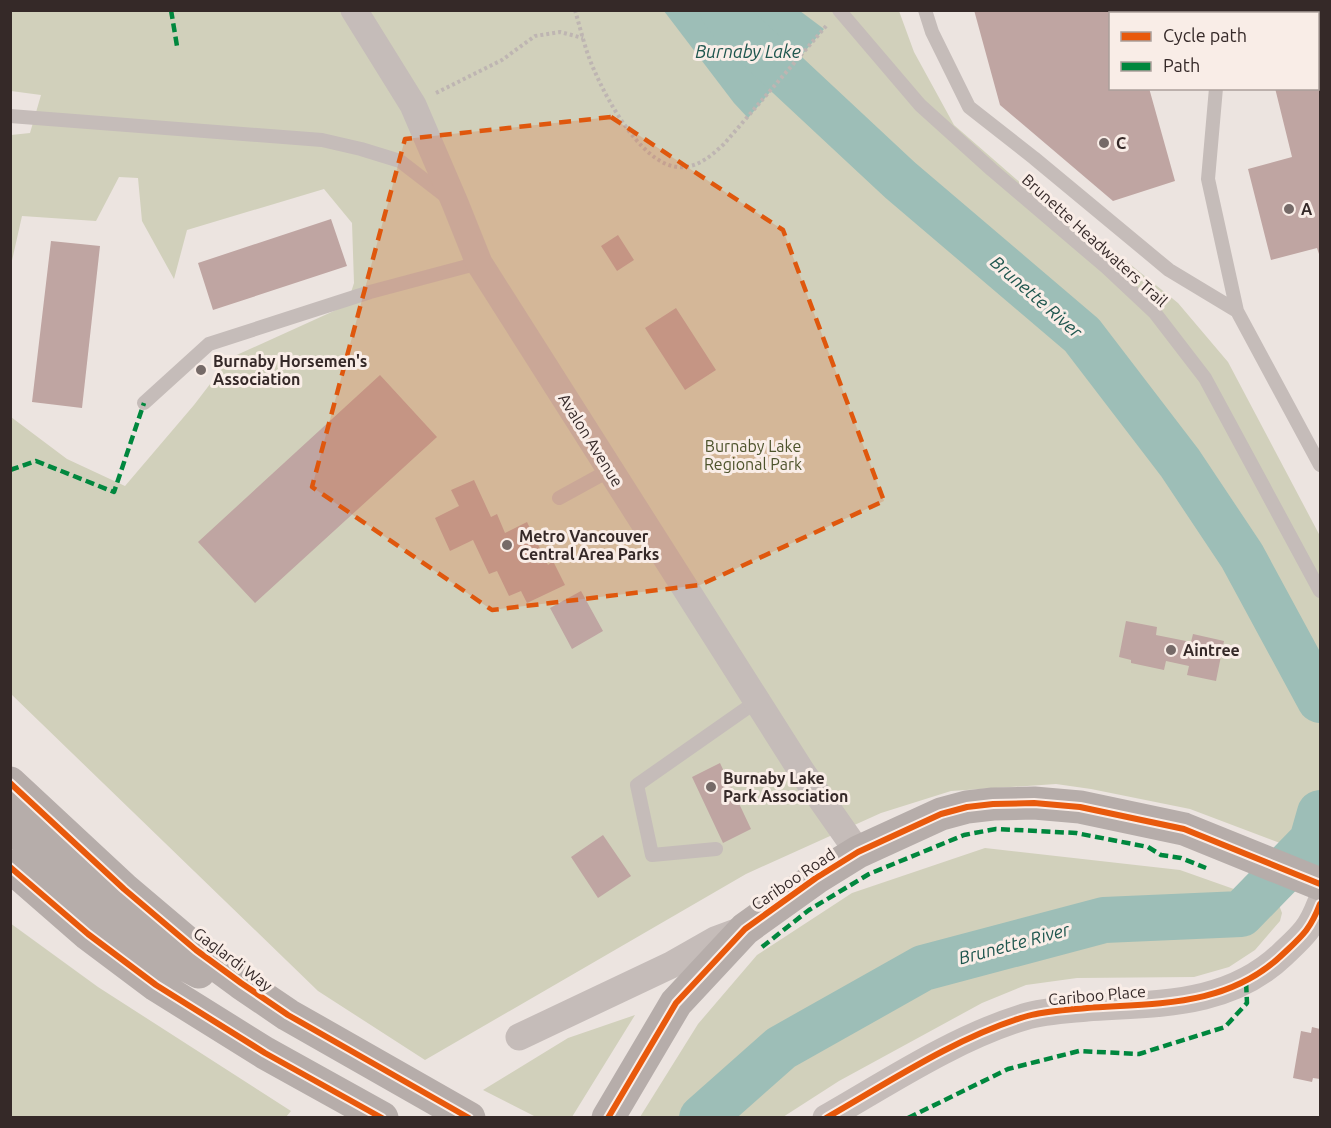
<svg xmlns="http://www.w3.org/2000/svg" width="1331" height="1128" font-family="Ubuntu,sans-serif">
<rect width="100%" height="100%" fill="#ece4e0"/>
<path fill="#d1d0bb" d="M 11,11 L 899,11 L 914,52 L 954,125 L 1109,260 L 1110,253 L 1115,252 L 1178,303 L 1228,362 L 1320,536 L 1320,858 L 1190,809 L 1091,789 L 1056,784 L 951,791 L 881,813 L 746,874 L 425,1060 L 318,991 L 11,694 L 11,417 L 67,459 L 125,486 L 194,405 L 230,358 L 347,305 L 354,283 L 352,223 L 324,189 L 187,230 L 174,279 L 142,221 L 138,178 L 119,177 L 96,221 L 22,216 L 11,265 L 11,135 L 30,133 L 41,95 L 11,91 Z
M 985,848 L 1180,870 L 1279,905 L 1282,913 L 1280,921 L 1255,950 L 1229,967 L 1194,977 L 1077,978 L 1026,985 L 982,1003 L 839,1081 L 783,1117 L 640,1117 L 698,1024 L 757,955 L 852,893 Z
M 10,923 L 98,987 L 291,1111 L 286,1117 L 11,1117 Z
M 635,1015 L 572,1117 L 536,1117 L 483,1090 L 568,1038 Z"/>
<path fill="#9dbeb7" d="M 664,11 L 800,11 L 824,29 L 748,118 L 734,103 Z"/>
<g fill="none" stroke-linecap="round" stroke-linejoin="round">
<path stroke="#9dbeb7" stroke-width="46" d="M 723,10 L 735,26 L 900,180 L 1082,335 L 1180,463 L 1242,556 L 1320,700
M 702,1118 L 781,1048 L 923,968 L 1104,920 L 1241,914 L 1312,841 L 1320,813"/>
</g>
<path fill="#bfa5a2" d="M 974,10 L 1169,10 L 1161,14 L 1110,14 L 1110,88 L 1149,88 L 1175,181 L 1113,201 L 1000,105 Z
M 1293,10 L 1320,10 L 1320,257 L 1317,248 L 1271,260 L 1248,169 L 1292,157 L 1275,88 L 1318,88 L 1318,14 L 1294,14 Z
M 331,219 L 347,266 L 213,310 L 198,263 Z
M 618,235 L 634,260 L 617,271 L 601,246 Z
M 51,241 L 100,246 L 82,408 L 32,402 Z
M 676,308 L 716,370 L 685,390 L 645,328 Z
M 380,375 L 437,437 L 255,603 L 198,542 Z
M 474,480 L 491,517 L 497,514 L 505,533 L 527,522 L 548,565 L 553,561 L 565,585 L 527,603 L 521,591 L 509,596 L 497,571 L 489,574 L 473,540 L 450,551 L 435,518 L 459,506 L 451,490 Z
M 581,591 L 603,631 L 572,649 L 550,608 Z
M 1126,621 L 1157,627 L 1156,635 L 1191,642 L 1193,634 L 1224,641 L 1216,681 L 1187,675 L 1189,666 L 1166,661 L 1164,670 L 1131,663 L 1131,660 L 1119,657 Z
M 720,763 L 751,829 L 723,843 L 692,777 Z
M 603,835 L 631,876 L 598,898 L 571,857 Z
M 1312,1027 L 1320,1029 L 1320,1079 L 1313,1078 L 1312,1082 L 1293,1078 L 1301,1031 L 1311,1033 Z"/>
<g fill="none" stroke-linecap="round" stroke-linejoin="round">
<path stroke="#beb5b2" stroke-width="4" stroke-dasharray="3 3" stroke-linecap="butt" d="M 575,10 C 581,31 586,53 595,72 C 608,102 646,172 685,167 C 701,165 712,155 724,144 L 827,25
M 436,93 L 502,60 L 535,36 L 560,32 L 583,38"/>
<path stroke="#c5bcb9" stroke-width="14" d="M 839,10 L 920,105 L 992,170 L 1106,267 L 1155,313 L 1205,378 L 1320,591
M 925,10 L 932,32 L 969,107 L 1034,158 L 1169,270 L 1237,311
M 1212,10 L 1213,14
M 1216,88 L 1208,179 L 1237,311 L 1320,465
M 10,116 L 322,140 L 361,149 L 400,161 L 448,198
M 144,403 L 209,344 L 370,292 L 479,263
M 559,498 L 610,470
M 716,849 L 652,855 L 637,785 L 757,701"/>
<path stroke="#c5bcb9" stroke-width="27" d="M 354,10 L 413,105 L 455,203 L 479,263 L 802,772 L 858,852
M 519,1037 L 671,965 L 715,940 L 742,930
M 826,1118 C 889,1082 955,1038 1024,1017 C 1043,1011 1066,1010 1087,1008 C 1157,1003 1228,1007 1283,954 C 1302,936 1310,930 1320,904"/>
<path stroke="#b6adaa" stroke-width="33" d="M 10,783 L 124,889 L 196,950 L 241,983 L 288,1015 L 469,1118
M 10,824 C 66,880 128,936 199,972
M 10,866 L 88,934 L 156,985 L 265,1053 L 382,1118
M 608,1118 L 676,1003 L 745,929 L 816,878 L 858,852 L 941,814 L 967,807 L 993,804 L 1034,803 L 1080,807 L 1184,829 L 1320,884"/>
<path stroke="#00873e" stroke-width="4.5" stroke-dasharray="9 4.5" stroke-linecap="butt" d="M 171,10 L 177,46
M 10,470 L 36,461 L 114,492 L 144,403
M 762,947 L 809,910 L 869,874 L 964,835 L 996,829 L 1076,833 L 1148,847 L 1161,855 L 1181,858 L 1206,868
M 908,1118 L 1008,1069 L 1079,1051 L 1139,1054 L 1225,1027 L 1247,1003 L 1246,981"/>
<g stroke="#f9ede7" stroke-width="10">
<path id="cycleway" d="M 10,783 L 124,889 L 196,950 L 241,983 L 288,1015 L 469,1118
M 10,867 L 88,934 L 156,985 L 265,1053 L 382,1118
M 608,1118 L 676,1003 L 745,929 L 816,878 L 858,852 L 941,814 L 967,807 L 993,804 L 1034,803 L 1080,807 L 1184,829 L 1320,884
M 826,1118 C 889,1082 955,1038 1024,1017 C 1043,1011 1066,1010 1087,1008 C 1157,1003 1228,1007 1283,954 C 1302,936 1310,930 1320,904"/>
</g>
<use href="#cycleway" stroke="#e8590c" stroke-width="6"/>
</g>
<path fill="#df570d" fill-opacity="0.2" stroke="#df570d" stroke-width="4.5" stroke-dasharray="12 8" stroke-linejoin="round" d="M 611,117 L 783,230 L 884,501 L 700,585 L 492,610 L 312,487 L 405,139 Z"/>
<g fill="#756a68" stroke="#f9ede7" stroke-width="2">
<circle cx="1104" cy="143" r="6"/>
<circle cx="1289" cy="209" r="6"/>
<circle cx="201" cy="370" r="6"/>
<circle cx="507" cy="545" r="6"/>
<circle cx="1171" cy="650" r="6"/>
<circle cx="711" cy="787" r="6"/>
</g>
<g text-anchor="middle" stroke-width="6" stroke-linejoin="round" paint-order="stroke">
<g font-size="16" font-weight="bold" fill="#352928" stroke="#f9ede7" text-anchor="start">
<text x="1116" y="149">C</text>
<text x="1301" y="215">A</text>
<text x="213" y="367">Burnaby Horsemen's<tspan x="213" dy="18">Association</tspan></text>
<text x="519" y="542">Metro Vancouver<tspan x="519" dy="18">Central Area Parks</tspan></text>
<text x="1183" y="656">Aintree</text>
<text x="723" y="784">Burnaby Lake<tspan x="723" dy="18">Park Association</tspan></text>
</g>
<g font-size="16" fill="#352928" stroke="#f9ede7">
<text transform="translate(1095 240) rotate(42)" y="6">Brunette Headwaters Trail</text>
<text transform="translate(591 440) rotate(58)" y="6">Avalon Avenue</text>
<text transform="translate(793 879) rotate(-34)" y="6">Cariboo Road</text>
<text transform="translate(233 959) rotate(37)" y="6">Gaglardi Way</text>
<text transform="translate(1097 995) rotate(-5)" y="6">Cariboo Place</text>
</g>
<g font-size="16" fill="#4d532c" stroke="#f9ede7">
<text x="753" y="452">Burnaby Lake<tspan x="753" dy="18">Regional Park</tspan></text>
</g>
<g font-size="18" font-style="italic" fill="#1e564e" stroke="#f9ede7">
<text x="748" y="58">Burnaby Lake</text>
<text transform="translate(1036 297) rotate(41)" y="6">Brunette River</text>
<text transform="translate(1014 944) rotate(-15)" y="6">Brunette River</text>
</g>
</g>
<rect width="1331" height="1128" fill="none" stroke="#352928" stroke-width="24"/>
<rect x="1109" y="12" width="210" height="78" fill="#f9ede7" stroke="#ab9f9b" stroke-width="1.5"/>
<rect x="1121" y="32" width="30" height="9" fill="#e8590c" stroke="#ab9f9b" stroke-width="1.5"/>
<text x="1163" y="42" font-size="18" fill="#352928">Cycle path</text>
<rect x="1121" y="62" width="30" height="9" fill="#00873e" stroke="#ab9f9b" stroke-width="1.5"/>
<text x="1163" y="72" font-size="18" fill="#352928">Path</text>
</svg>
